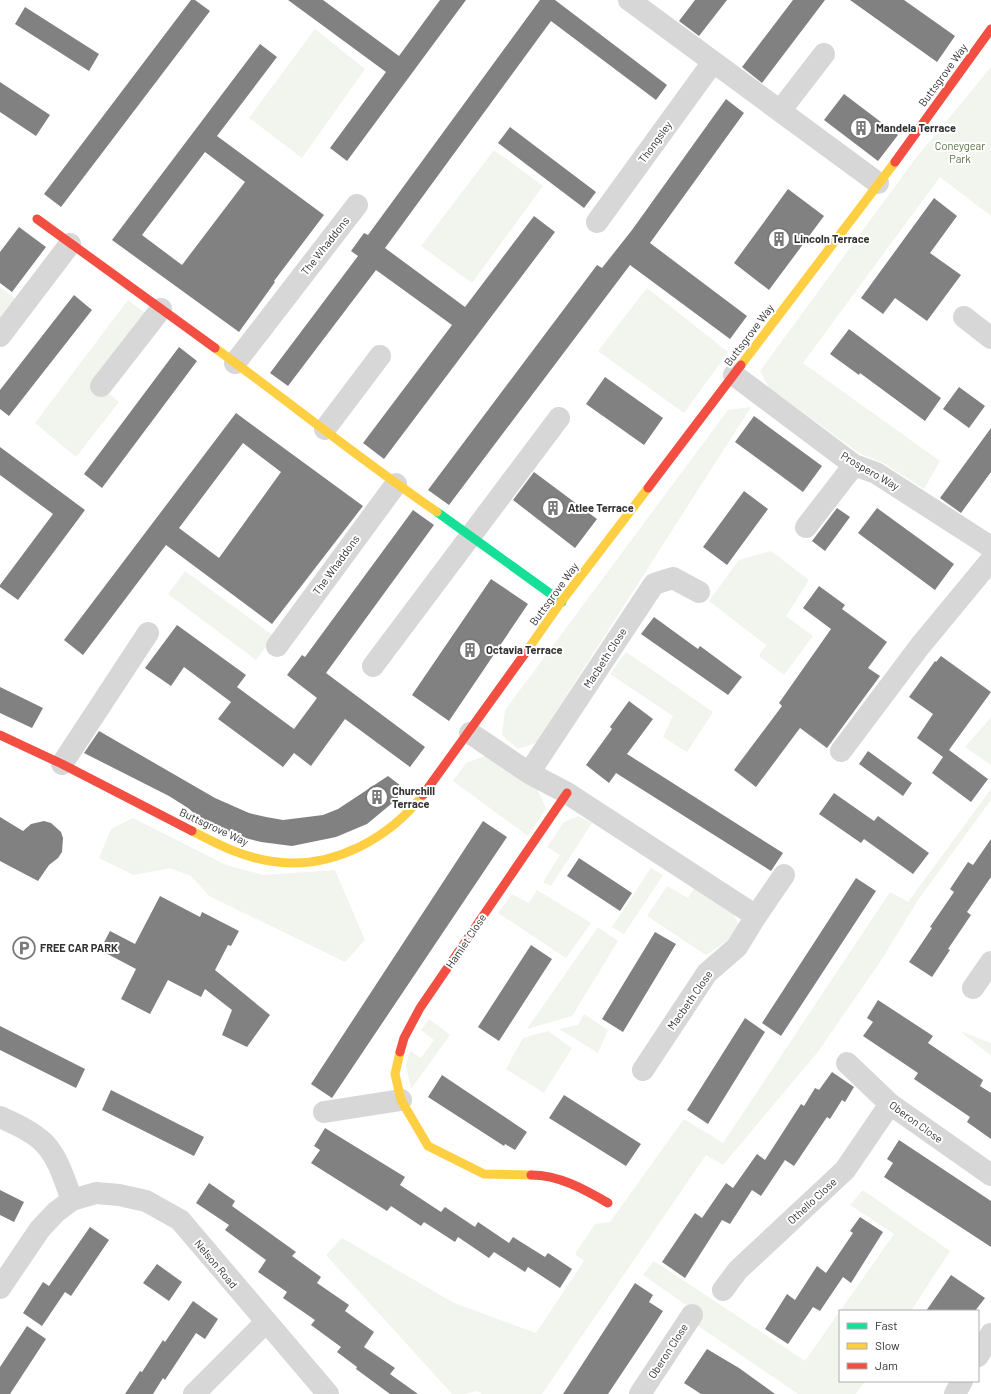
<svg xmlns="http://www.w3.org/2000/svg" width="991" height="1394" font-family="Barlow,sans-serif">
<rect width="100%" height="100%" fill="#fff"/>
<path fill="#f1f5ed" d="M 315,29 L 365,69 L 302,158 L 249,118 Z
M 991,67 L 991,216 L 940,177 L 803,363 L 940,461 L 924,489 L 885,464 L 859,453 L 769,388 L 760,371 L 915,159 Z
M 494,150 L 543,186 L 472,283 L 421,246 Z
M 0,287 L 19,302 L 0,327 Z
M 647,288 L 728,352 L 684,413 L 598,351 Z
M 128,300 L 145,313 L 96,383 L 119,402 L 76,457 L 35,423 Z
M 751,407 L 536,743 L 518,749 L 502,735 L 505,710 L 728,410 Z
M 771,551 L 809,580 L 786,616 L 813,636 L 784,675 L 759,656 L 766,645 L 709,601 L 739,560 Z
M 185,571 L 274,636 L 256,660 L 168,594 Z
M 626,652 L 713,712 L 687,752 L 663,737 L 673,716 L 610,674 Z
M 991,717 L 991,765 L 965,747 Z
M 485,756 L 537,788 L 546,809 L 528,836 L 453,781 L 466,763 Z
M 991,789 L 991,800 L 918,900 L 882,959 L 817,1053 L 723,1165 L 706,1155 L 542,1394 L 482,1394 L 478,1391 L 464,1394 L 452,1394 L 326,1255 L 342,1238 L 454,1303 L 536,1333 L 584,1261 L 575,1254 L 595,1224 L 610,1222 L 684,1119 L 723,1143 L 890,892 L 908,902 Z
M 578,816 L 592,823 L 551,886 L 543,882 L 560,855 L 547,847 L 564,822 Z
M 133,818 L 226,865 L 264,875 L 335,870 L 365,940 L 345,962 L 209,896 L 191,876 L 170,868 L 134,875 L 99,858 L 111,829 Z
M 651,868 L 663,875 L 624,934 L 612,927 Z
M 667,886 L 688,898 L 695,887 L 732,911 L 738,924 L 731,938 L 706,955 L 647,916 Z
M 537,890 L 591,923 L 566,958 L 498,913 L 512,894 L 529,903 Z
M 598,927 L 618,941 L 572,1016 L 527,1029 Z
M 584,1014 L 608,1030 L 598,1053 L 559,1029 L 578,1025 Z
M 429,1019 L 450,1035 L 411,1089 L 406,1065 L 410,1051 L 421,1058 L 434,1040 L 421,1030 Z
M 548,1031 L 572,1048 L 544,1093 L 506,1069 L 523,1038 Z
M 960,1031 L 991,1043 L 991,1056 Z
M 863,1190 L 950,1251 L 911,1311 L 840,1311 L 894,1234 L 850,1205 Z
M 654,1261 L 805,1361 L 840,1311 L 840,1381 L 865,1381 L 856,1394 L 798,1394 L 697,1325 L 702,1316 L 643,1275 Z"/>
<path fill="#818181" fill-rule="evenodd" d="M 191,0 L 195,0 L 210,11 L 61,207 L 44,194 Z
M 288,0 L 323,0 L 399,56 L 440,0 L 466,0 L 347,161 L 330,148 L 386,72 Z
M 540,0 L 555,0 L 667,85 L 656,100 L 551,21 L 385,248 L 465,307 L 534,216 L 555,232 L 384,459 L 363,443 L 452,325 L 376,270 L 288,386 L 270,373 L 358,256 L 351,251 L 364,233 L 368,235 Z
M 695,0 L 727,0 L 699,36 L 679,21 Z
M 793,0 L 825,0 L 762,83 L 742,67 Z
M 850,0 L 904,0 L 955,36 L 937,62 Z
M 25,7 L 99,54 L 89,71 L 15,24 Z
M 260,44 L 277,57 L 217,136 L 324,215 L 274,281 L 275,282 L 239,332 L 112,240 ZM 205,152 L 245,182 L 182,265 L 142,235 Z
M 0,82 L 50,115 L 36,136 L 0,112 Z
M 844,94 L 898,135 L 878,161 L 824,120 Z
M 726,99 L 744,113 L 650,243 L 747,316 L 730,339 L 630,265 L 449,505 L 428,490 L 597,265 L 602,268 L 632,230 Z
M 510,127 L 596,192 L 584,208 L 498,143 Z
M 788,189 L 824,216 L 769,290 L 734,263 Z
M 934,198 L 957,216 L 930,253 L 961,275 L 927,321 L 895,298 L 883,314 L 861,298 Z
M 19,227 L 46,247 L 12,292 L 0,283 L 0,252 Z
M 74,295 L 92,310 L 9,416 L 0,409 L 0,390 Z
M 849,329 L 941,398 L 925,421 L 860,373 L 859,375 L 830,354 Z
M 179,347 L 197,361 L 102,488 L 84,474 Z
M 605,377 L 663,418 L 644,445 L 586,404 Z
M 959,387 L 985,406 L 969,428 L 943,409 Z
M 236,413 L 363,506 L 272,624 L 166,545 L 83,655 L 64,640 ZM 243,443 L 281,472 L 219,558 L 179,528 Z
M 754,416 L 822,466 L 803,492 L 735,442 Z
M 991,428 L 991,472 L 961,513 L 940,498 Z
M 0,447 L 85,510 L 18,600 L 0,587 L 0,585 L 53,514 L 0,475 Z
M 534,472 L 597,519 L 575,548 L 513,500 Z
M 744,491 L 768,509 L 727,565 L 703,547 Z
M 837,508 L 850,517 L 825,551 L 812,541 Z
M 877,508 L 954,564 L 935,590 L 858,533 Z
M 413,510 L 434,525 L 326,673 L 425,747 L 410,767 L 345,719 L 311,766 L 294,753 L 283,767 L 218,719 L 231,702 L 184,667 L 171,686 L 145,668 L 177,625 L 246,675 L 237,687 L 294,729 L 317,698 L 287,675 L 302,655 L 305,657 Z
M 491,579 L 528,604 L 449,721 L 412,695 Z
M 819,586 L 845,605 L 842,609 L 887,642 L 868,668 L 880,676 L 827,748 L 800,728 L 756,787 L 734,770 L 782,706 L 779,703 L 831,629 L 803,608 Z
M 654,617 L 698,649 L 700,646 L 742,677 L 728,695 L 641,634 Z
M 941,656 L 991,692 L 949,750 L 988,779 L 971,802 L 932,773 L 943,757 L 917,738 L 933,714 L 909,697 L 935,661 L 936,662 Z
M 0,687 L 43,708 L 32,728 L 0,713 Z
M 629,701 L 653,719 L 627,754 L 783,853 L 771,871 L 616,773 L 609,783 L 586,765 L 612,729 L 610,727 Z
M 99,731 L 215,798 L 249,813 L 266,817 L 283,820 L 323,815 L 338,809 L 388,776 L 405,789 L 396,800 L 367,824 L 336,837 L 292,846 L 261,842 L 222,832 L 204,822 L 188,808 L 169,796 L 84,753 Z
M 868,751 L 912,783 L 903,796 L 859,764 Z
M 834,793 L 874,821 L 878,816 L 929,853 L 913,874 L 864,839 L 861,843 L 819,814 Z
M 0,817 L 23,831 L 31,824 L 44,821 L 51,823 L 61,832 L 63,838 L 62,852 L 58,858 L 49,865 L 38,881 L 0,861 Z
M 483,821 L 507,837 L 332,1098 L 311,1084 Z
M 991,839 L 991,877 L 967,912 L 971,915 L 948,949 L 950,950 L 932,977 L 909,962 L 932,928 L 930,927 L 954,892 L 950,889 L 968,862 L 973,865 Z
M 579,858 L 632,893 L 620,911 L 567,876 Z
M 856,878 L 876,891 L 781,1036 L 762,1023 Z
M 160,896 L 200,917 L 202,912 L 239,931 L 231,946 L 228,945 L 215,970 L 270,1015 L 247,1047 L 222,1035 L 232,1010 L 205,989 L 201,997 L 168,980 L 150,1014 L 121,999 L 136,969 L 100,950 L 110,931 L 135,944 Z
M 655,932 L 676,944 L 623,1032 L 602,1019 Z
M 531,945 L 552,959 L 499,1041 L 478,1027 Z
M 878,1000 L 933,1036 L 928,1043 L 983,1080 L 980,1086 L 991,1093 L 991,1139 L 967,1122 L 970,1117 L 914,1079 L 918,1073 L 863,1036 L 873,1022 L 867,1018 Z
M 745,1018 L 765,1032 L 708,1124 L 687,1110 Z
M 0,1026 L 85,1069 L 76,1088 L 0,1050 Z
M 832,1072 L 854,1087 L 845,1102 L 842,1100 L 830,1119 L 827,1117 L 794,1166 L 785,1160 L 761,1196 L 752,1190 L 730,1224 L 722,1220 L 685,1278 L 662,1262 L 695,1213 L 702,1218 L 726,1183 L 733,1188 L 757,1154 L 765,1160 L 801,1104 L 804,1106 L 815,1088 L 819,1090 Z
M 442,1075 L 527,1132 L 515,1150 L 505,1144 L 504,1146 L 428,1097 Z
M 111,1090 L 204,1137 L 194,1156 L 102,1110 Z
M 564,1095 L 641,1144 L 626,1166 L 549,1118 Z
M 325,1128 L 405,1177 L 400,1185 L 441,1212 L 445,1207 L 475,1227 L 478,1222 L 509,1243 L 513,1237 L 545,1257 L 548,1253 L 572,1269 L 560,1288 L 528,1267 L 525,1272 L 494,1252 L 489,1258 L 458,1237 L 455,1242 L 424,1222 L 421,1226 L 391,1206 L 387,1211 L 311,1163 L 320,1150 L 314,1146 Z
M 899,1140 L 991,1201 L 991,1247 L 884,1177 L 893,1163 L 887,1159 Z
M 209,1183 L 235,1201 L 232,1206 L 296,1252 L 292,1256 L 321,1277 L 317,1283 L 349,1305 L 345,1311 L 374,1332 L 364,1347 L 395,1368 L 390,1374 L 418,1394 L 390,1394 L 356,1369 L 357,1367 L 337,1352 L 341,1347 L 311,1325 L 315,1320 L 283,1298 L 287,1292 L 258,1272 L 266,1260 L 225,1230 L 229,1225 L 196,1203 Z
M 0,1190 L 24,1202 L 14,1222 L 0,1215 Z
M 860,1217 L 883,1232 L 851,1283 L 843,1277 L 820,1311 L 813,1307 L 788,1344 L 765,1329 L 787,1294 L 795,1300 L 817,1266 L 826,1273 L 853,1233 L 850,1231 Z
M 90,1227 L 109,1240 L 71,1296 L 65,1292 L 42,1326 L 23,1313 L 43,1282 L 49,1286 Z
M 157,1264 L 182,1282 L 169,1301 L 143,1283 Z
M 951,1275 L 985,1298 L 975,1311 L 926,1311 Z
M 635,1283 L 653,1295 L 649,1302 L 663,1311 L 650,1331 L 608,1394 L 563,1394 Z
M 193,1301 L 218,1319 L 205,1339 L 196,1333 L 165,1380 L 163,1378 L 153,1394 L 125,1394 L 140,1371 L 142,1372 L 163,1340 L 165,1342 Z
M 27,1326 L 46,1339 L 10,1394 L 0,1394 L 0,1367 Z
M 707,1349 L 739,1368 L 775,1394 L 701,1394 L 684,1383 Z"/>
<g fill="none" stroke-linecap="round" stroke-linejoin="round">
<path stroke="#d7d7d7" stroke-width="22" d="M 629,0 L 878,183
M 780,111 L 824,54
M 597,222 L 713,62
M 964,317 L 991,338
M 0,336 L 70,244
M 235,363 L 357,205
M 734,375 L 854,465 L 876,473 L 991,547
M 101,386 L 161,309
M 325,429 L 380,356
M 806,527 L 854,465
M 277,646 L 396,484
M 373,666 L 559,418
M 470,733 L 529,773 L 567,793 L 756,916 L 784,875
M 841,751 L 920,646 L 991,560
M 62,764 L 148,633
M 529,773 L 654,584 L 673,578 L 699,592
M 973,988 L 991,962
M 847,1063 L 890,1104 L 991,1175
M 643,1070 L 707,973 L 737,947 L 756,916
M 324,1112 L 401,1100
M 0,1117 C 15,1124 34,1132 45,1144 C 59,1159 65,1182 72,1200
M 0,1288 L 40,1229 L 56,1212 L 72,1200 L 96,1193 L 119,1195 L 146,1201 L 180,1220 L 328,1394
M 723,1290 L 738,1270 L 845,1170 L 890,1104
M 978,1356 L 991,1334
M 194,1394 L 266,1322
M 640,1394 L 692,1315
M 955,1394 L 962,1381"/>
<path stroke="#16e098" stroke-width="9" d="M 437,512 L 562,602"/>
<path stroke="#ffcf43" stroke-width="9" d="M 215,348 C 289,402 361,460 437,512
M 741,365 L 895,162
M 526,652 L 561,602 L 648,488
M 192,831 C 219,845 246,859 277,862 C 334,869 389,838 423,795
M 400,1052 L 395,1074 L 401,1100 L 428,1146 L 484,1174 L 531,1175"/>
<path stroke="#f24e42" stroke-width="9" d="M 895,162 L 991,29
M 37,219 L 215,348
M 648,488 L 741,365
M 0,735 L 62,764 L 192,831
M 423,795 L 526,652
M 400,1052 L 404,1038 L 420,1008 L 567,793
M 531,1175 C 559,1175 584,1189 608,1203"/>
</g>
<defs>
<g id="building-ring" transform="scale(1.15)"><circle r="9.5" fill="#fff" stroke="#7a7a7a" stroke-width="1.5"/><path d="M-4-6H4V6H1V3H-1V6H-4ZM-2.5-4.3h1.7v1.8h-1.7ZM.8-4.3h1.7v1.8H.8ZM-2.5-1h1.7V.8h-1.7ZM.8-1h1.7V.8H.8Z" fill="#7a7a7a"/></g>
<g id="parking-ring" transform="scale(1.15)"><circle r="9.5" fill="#fff" stroke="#7a7a7a" stroke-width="1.5"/><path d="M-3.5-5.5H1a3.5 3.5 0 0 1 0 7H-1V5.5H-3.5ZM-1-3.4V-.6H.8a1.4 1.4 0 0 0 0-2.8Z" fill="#7a7a7a"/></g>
</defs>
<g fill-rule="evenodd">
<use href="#building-ring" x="861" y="128"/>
<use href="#building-ring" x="779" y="239"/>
<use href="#building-ring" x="553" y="508"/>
<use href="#building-ring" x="470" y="650"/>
<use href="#building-ring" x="377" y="797"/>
<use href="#parking-ring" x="24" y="948"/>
</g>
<g text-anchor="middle" stroke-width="4" stroke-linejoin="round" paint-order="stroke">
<g font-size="11" fill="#333" stroke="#fff">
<text transform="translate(943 75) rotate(-54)" y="4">Buttsgrove Way</text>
<text transform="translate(655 142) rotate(-54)" y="4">Thongsley</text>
<text transform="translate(325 246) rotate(-52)" y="4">The Whaddons</text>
<text transform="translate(749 335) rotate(-53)" y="4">Buttsgrove Way</text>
<text transform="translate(870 471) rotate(30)" y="4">Prospero Way</text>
<text transform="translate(336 565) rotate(-54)" y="4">The Whaddons</text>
<text transform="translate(554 594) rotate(-54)" y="4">Buttsgrove Way</text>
<text transform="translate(605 658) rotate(-57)" y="4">Macbeth Close</text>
<text transform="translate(214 827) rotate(25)" y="4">Buttsgrove Way</text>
<text transform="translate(466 941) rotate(-56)" y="4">Hamlet Close</text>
<text transform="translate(690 1000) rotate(-55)" y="4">Macbeth Close</text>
<text transform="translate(916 1122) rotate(36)" y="4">Oberon Close</text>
<text transform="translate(812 1201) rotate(-43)" y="4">Othello Close</text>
<text transform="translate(216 1264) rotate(50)" y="4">Nelson Road</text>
<text transform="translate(668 1351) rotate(-57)" y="4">Oberon Close</text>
</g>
<g font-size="11" font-weight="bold" fill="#333" stroke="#fff" text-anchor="start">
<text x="876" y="132">Mandela Terrace</text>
<text x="794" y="243">Lincoln Terrace</text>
<text x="568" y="512">Atlee Terrace</text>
<text x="486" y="654">Octavia Terrace</text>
<text x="392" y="795">Churchill<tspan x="392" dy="13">Terrace</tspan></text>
<text x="40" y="952">FREE CAR PARK</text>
</g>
<g font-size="11" fill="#56703f" stroke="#fff">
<text x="960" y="150">Coneygear<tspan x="960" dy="13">Park</tspan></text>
</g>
</g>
<rect x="839" y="1310" width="140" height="72" fill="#ffffff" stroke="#adadad"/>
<rect x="847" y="1323" width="20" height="6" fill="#16e098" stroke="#adadad"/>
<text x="875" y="1330" font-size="12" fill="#333333">Fast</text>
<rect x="847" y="1343" width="20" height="6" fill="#ffcf43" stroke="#adadad"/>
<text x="875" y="1350" font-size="12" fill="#333333">Slow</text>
<rect x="847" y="1363" width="20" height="6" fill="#f24e42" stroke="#adadad"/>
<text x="875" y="1370" font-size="12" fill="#333333">Jam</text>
</svg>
